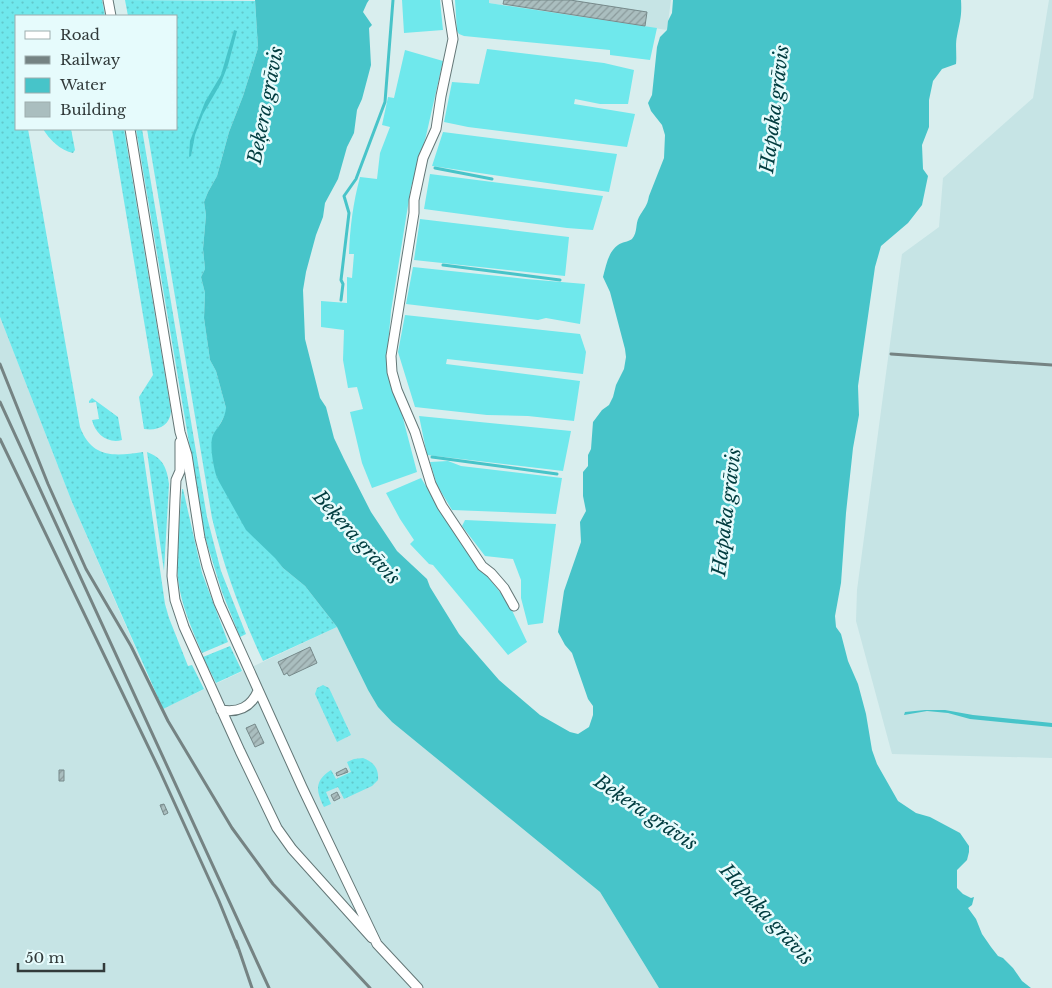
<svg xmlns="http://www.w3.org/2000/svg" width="1052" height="988" font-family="'Libre Baskerville',serif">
<defs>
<pattern id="grass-dots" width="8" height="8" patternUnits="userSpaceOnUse" patternTransform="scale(1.25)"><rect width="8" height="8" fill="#6fe8ec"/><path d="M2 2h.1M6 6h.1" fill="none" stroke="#61c8cb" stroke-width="1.8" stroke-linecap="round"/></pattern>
<pattern id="building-hatch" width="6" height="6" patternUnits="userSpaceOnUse" patternTransform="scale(1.25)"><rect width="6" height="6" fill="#aabebf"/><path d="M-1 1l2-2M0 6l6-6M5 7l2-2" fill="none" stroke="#8b9b9c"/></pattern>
</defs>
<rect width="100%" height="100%" fill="#d9eeee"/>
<path fill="#c6e4e5" d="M 489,0 L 671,0 L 667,30 L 489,3 Z
M 1049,0 L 1052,0 L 1052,758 L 892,754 L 856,621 L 857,590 L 902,254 L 939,227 L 943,178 L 1033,98 Z
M 0,317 L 72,502 L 162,709 L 337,627 L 368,690 L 378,707 L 392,722 L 600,892 L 659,988 L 0,988 Z"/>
<path fill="url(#grass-dots)" d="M 0,0 L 102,0 L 105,16 L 16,16 L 16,129 L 28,129 L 80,427 C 92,459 115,456 143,452 L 165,604 L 169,618 L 188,666 L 192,665 L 204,689 L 163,709 L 72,502 L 0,317 Z
M 125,0 L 255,1 L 258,48 L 243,96 L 229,132 L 217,176 L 208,192 L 204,202 L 206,215 L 203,249 L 205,269 L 201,277 L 205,293 L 204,318 L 210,360 L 216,371 L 226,408 L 226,413 L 213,437 L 212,451 L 217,478 L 283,568 L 305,586 L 337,627 L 263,661 C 241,614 224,568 212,518 L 147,129 L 176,129 L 176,16 L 128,16 Z
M 43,129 L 71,129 L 75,150 L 73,153 C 61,151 49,139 43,129 Z
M 112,129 L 124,129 L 171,411 C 170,426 158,431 144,429 L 139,397 L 153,375 Z
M 136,129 L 142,129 L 207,517 L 221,571 L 246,634 L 240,637 L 222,592 L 205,537 Z
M 92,398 L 118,417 L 122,440 C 108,444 95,434 92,420 L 99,419 L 96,402 L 89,403 L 89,401 Z
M 147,452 C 163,458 167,468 169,484 L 164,571 Z
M 182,489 L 183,489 L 202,573 L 228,642 L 202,653 C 192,629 181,605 178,579 C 175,549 180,518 182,489 Z
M 230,646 L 242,671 L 216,683 L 203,657 Z
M 323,685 L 329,688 L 351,735 L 337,742 L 315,694 L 317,688 Z
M 363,758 C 374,762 379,769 378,780 L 372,786 L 344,799 L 338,787 L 326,792 L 331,804 L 324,807 C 316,791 314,781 331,770 L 336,779 L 351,772 L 347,762 L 354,759 Z"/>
<path fill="#6fe8ec" d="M 402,0 L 440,0 L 443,30 L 404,33 Z
M 455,0 L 489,0 L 489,3 L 657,28 L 650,60 L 610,55 L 610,50 L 464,36 L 459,34 L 457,31 Z
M 487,49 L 604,63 L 634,70 L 628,104 L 600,104 L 575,99 L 574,104 L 635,114 L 627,147 L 468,127 L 444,122 L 452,82 L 479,84 Z
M 405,50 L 443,61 L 426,136 L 411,187 L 391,311 L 387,357 L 417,472 L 372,488 L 362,463 L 350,412 L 363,409 L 357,387 L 348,388 L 343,360 L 344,330 L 321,327 L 321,301 L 347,303 L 347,277 L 352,278 L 354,254 L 349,254 C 350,227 353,203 360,177 L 377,179 L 380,153 L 390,127 L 382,125 L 388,97 L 394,98 Z
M 443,132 L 617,154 L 609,192 L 432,166 Z
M 430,174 L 603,196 L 593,230 L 567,228 L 424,209 Z
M 420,219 L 569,237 L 565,276 L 414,260 Z
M 413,267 L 526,279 L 585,284 L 580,324 L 546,318 L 538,320 L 406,304 Z
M 405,315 L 580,334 L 586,352 L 583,374 L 447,359 L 446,364 L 580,381 L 574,421 L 528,416 L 487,415 L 415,407 L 398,352 Z
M 419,416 L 571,431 L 563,471 L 427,455 Z
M 448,461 L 461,466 L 562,478 L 556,514 L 452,510 L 437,485 L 430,462 Z
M 421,478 L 462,545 L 508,602 L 527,642 L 508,655 L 433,565 L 429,564 L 410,544 L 414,540 L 400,519 L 386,493 Z
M 465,520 L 556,524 L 543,623 L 528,625 L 521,598 L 521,580 L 513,559 L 485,556 L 462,526 Z"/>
<path fill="#47c4c9" d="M 255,0 L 369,0 L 367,3 L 363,12 L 372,25 L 369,28 L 371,65 L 362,99 L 357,110 L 354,133 L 347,147 L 338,179 L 325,203 L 323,217 L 316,235 L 306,272 L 303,290 L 305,339 L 320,398 L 326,407 L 334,438 L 344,459 L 371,512 L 397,551 L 427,579 L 430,587 L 459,634 L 499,680 L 540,715 L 570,732 L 578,734 L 589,727 L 593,715 L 593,706 L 588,699 L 572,653 L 565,645 L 558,632 L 564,591 L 581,542 L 580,522 L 586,511 L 583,496 L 583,472 L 588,466 L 588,455 L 591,449 L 593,422 L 602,410 L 609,405 L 613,397 L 616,385 L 624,369 L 626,357 L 625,349 L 610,292 L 603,277 C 606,266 608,252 618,245 C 622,242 628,242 632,239 C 638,232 635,224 639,217 C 644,208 647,207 649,196 L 664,158 L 665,135 L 662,125 L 651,111 L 648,103 L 652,95 L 657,47 L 660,37 L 667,30 L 668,21 L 672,13 L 673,0 L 961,0 C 962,16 960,21 957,36 C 955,45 957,55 956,64 L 942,69 L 933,81 L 929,100 L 929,127 L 922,145 L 923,169 L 928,176 L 922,205 L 908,223 L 881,246 L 875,267 L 858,386 L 859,415 L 853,448 L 846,513 L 841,583 L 835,616 L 836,627 L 841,634 L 848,661 L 858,684 L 866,714 L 872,750 L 877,764 L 898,801 L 916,813 L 930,817 L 960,833 L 969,846 L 969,852 L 967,860 L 957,870 L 957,888 L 963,894 L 971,898 L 974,897 L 972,905 L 968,908 L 976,919 L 982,934 L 991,947 L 998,956 L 1003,958 L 1013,968 L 1022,981 L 1031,988 L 659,988 L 600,892 L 392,722 L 378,707 L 368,690 L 337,627 L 305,586 L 283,568 L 275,558 L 246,530 L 217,478 C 214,469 208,442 214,433 C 219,426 225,418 226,408 L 216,371 L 210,360 L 204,318 L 205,293 L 201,277 L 205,269 L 203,249 L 206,215 L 204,202 L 208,192 L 217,176 L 229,132 L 243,96 L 258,48 Z
M 234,30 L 237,31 L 228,65 L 221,83 L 203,114 L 195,135 L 191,156 L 189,157 L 190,141 L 205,102 L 221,75 Z
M 925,710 L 945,710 L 973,715 L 1052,723 L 1052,727 L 970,719 L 948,713 L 927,711 L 904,715 L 905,712 Z"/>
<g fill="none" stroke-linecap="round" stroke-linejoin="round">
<path stroke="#47c4c9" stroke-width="3" d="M 435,168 L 492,179
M 443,265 L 560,280
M 341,300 L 343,284 L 341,280 L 349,213 L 344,196 L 356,179 L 385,102 L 393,0
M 432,457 L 557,474"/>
</g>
<path fill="url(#building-hatch)" stroke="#76898a" d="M 504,0 L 570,0 L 647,12 L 645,26 L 503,4 Z
M 310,647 L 317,663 L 289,676 L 287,673 L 284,675 L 278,662 Z
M 255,724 L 264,743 L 255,747 L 246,728 Z
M 346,768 L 348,772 L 337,776 L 336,773 Z
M 59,770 L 64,770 L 64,781 L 59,781 Z
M 337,792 L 340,798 L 334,801 L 331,795 Z
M 164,804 L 168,813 L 164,815 L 160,805 Z"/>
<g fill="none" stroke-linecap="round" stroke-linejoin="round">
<g stroke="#647777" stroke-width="11">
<path id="minor" d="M 108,0 L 111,16
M 447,0 L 453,39 L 441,96 L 436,129 L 423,158 L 414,200 L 414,213 L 391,356 L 392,372 L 397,390 L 415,432 L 431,484 L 442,506 L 482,566 L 491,573 L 504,588 L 514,606
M 130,129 L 180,432 L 187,455 L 200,538 L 207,566 L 219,603 L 302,787 L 377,944 L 418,988
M 180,442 L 180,471 L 176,480 L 175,499 L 172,576 L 175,600 L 184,627 L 240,751 L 277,828 L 292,849 L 372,938
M 221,710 C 239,713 251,707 258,691"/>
</g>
<use href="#minor" stroke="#fff" stroke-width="9"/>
<path stroke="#758383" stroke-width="3" d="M 891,354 L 1052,365
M 0,364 L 48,484 L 86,569 L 131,646 L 168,721 L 232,828 L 273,884 L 370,988
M 0,402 L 269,988
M 0,439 L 159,769 L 219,901 L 238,948
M 236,941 L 252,988"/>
</g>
<g text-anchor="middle" stroke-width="5" stroke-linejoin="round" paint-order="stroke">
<g font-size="19" font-style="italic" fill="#003c3f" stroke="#e6fbfc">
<text transform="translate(265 105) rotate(-79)" y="7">Beķera grāvis</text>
<text transform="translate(774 109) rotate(-83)" y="7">Hapaka grāvis</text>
<text transform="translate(726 512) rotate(-83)" y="7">Hapaka grāvis</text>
<text transform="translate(357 537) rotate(48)" y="7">Beķera grāvis</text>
<text transform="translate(646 812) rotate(34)" y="7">Beķera grāvis</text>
<text transform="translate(767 914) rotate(48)" y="7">Hapaka grāvis</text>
</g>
</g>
<rect x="15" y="15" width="162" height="115" fill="#e6fbfc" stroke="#9eaeae"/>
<rect x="25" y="31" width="25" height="8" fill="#ffffff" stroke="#9eaeae"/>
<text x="60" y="40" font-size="15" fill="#313a3a">Road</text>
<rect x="25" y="56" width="25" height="8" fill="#758383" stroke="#9eaeae"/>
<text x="60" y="65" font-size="15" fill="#313a3a">Railway</text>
<rect x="25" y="78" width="25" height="15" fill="#47c4c9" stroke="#9eaeae"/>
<text x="60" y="90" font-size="15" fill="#313a3a">Water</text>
<rect x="25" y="102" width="25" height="15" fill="#aabebf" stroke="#9eaeae"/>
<text x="60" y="115" font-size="15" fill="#313a3a">Building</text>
<path d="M18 963v8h86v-8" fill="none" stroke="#313a3a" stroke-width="2.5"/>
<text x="25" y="963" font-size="15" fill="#313a3a" stroke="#e6fbfc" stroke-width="4" paint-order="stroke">50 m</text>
</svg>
